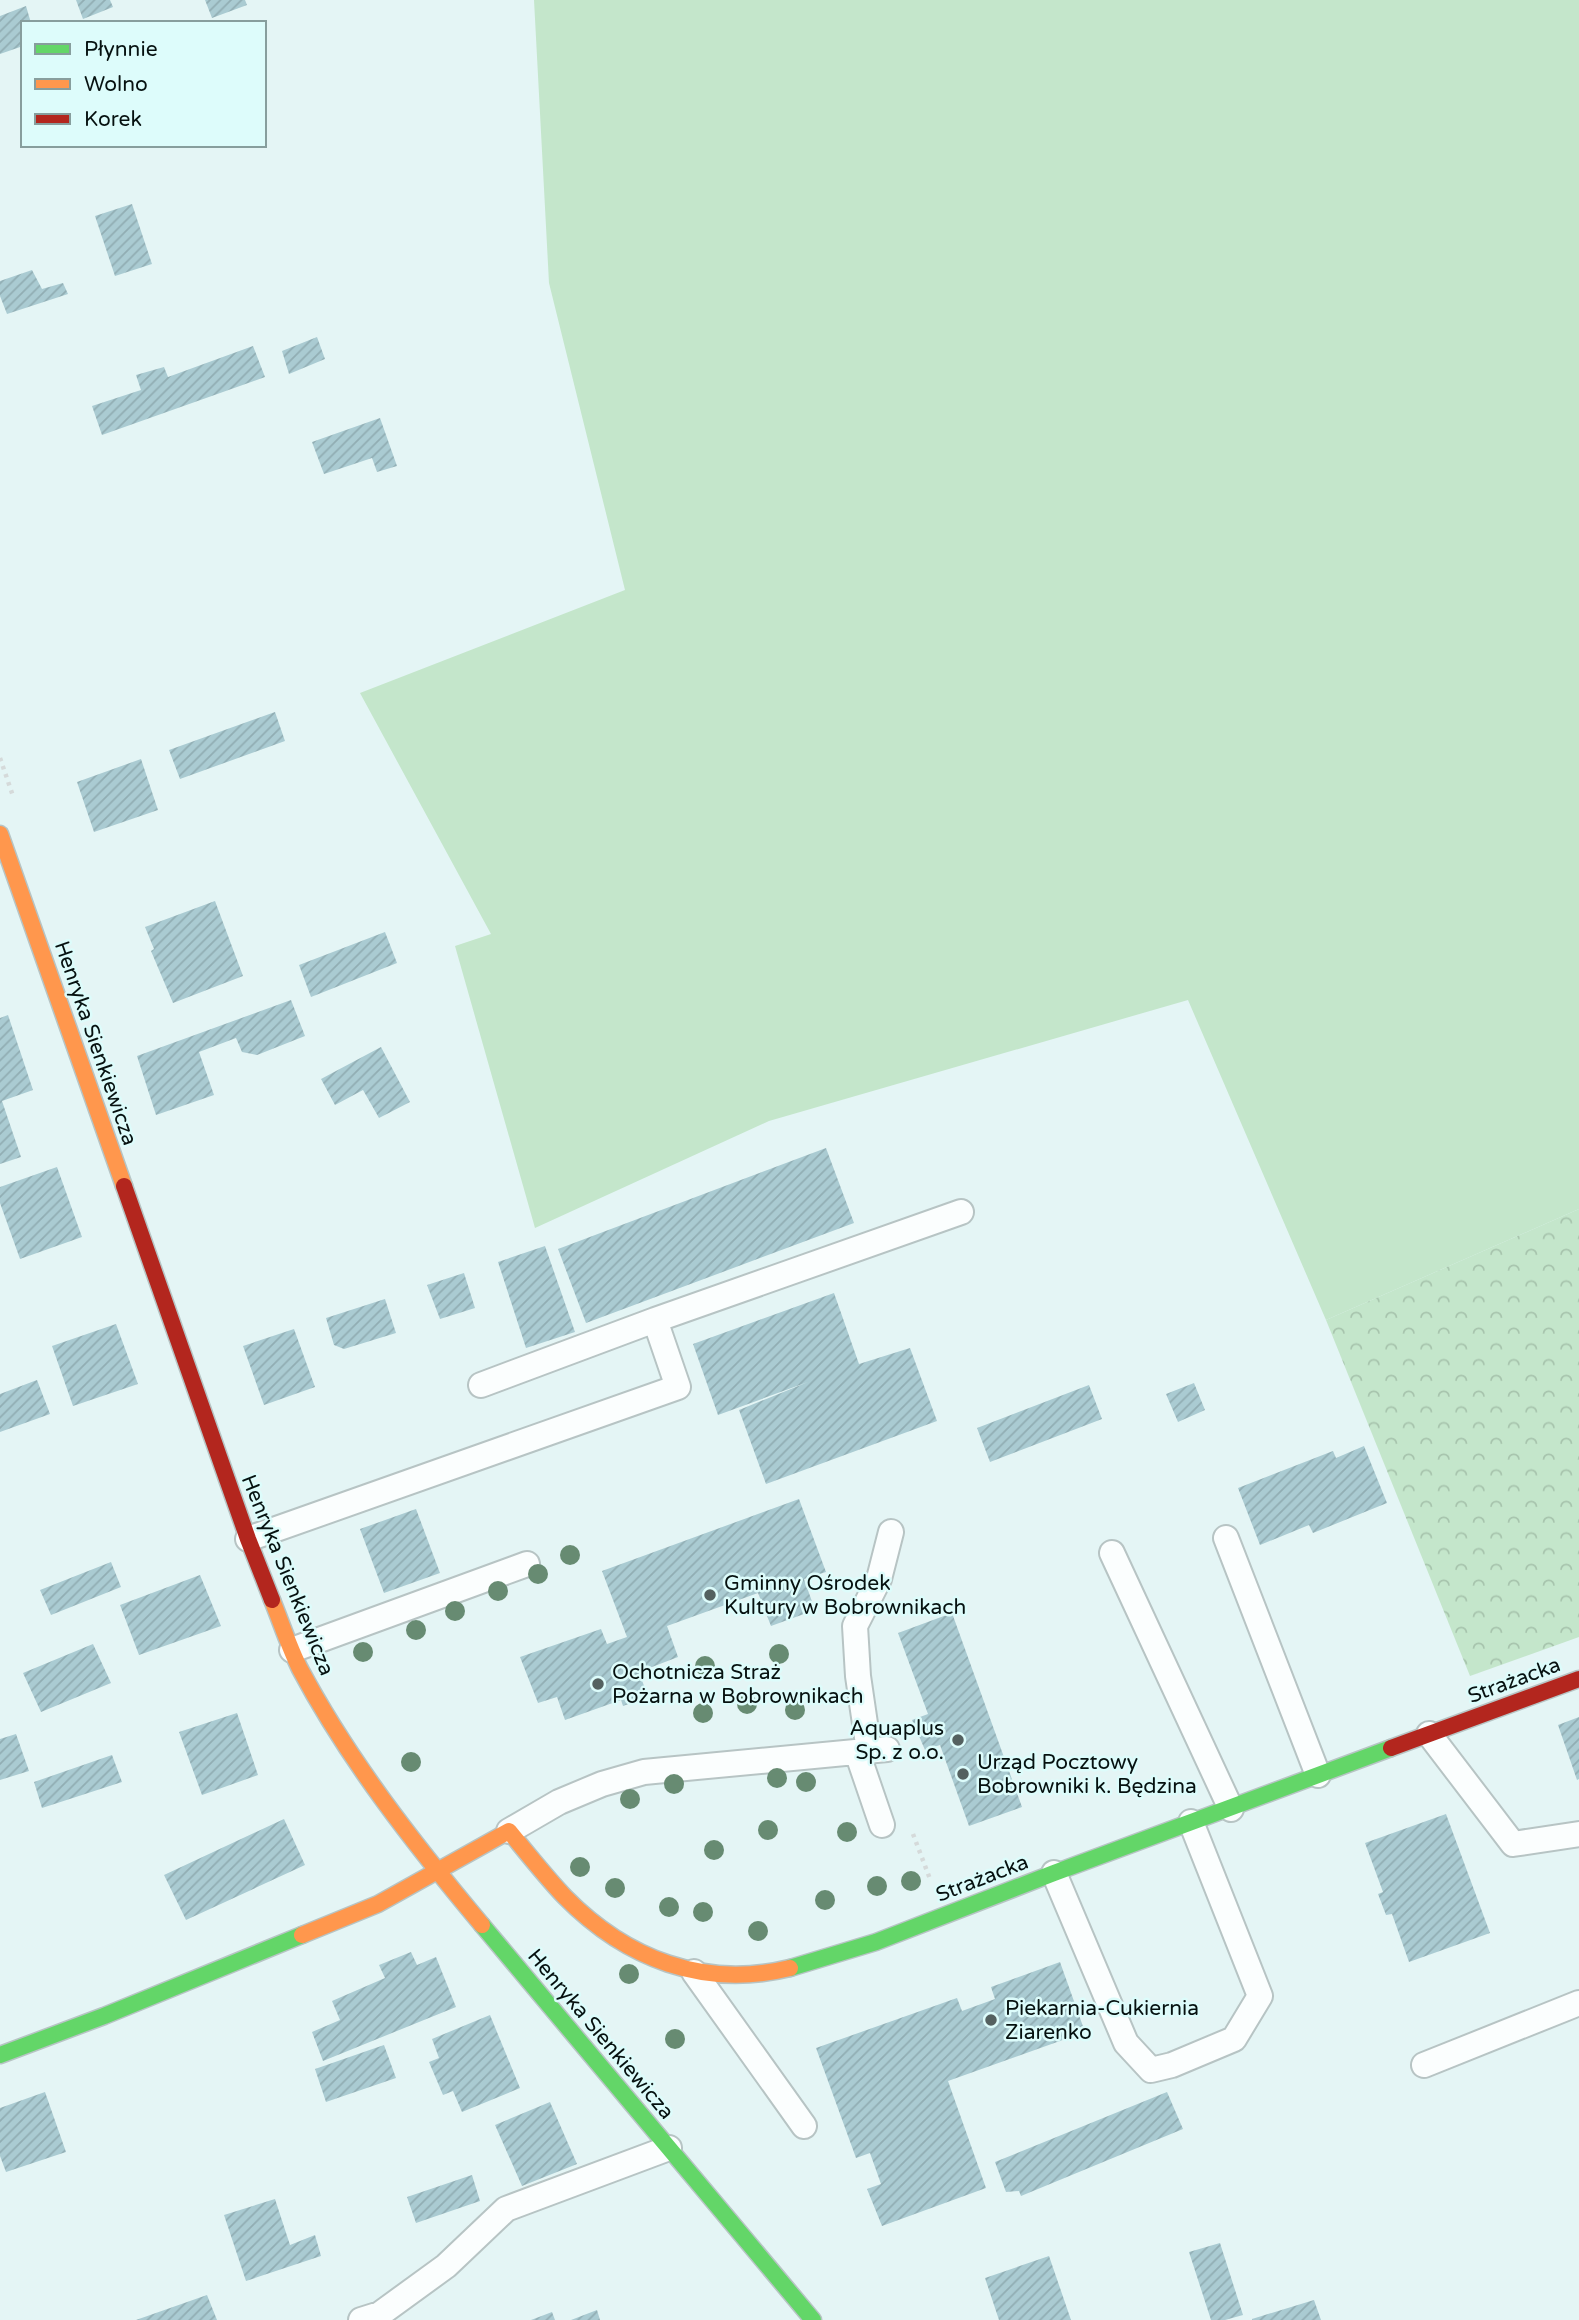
<svg xmlns="http://www.w3.org/2000/svg" width="1579" height="2320" font-family="'Varela Round',sans-serif">
<defs>
<pattern id="forest-crowns" width="20" height="18" patternUnits="userSpaceOnUse" patternTransform="scale(1.75)"><rect width="20" height="18" fill="#c4e6cb"/><path d="M2 6a3 3 0 1 1 6 0M12 15a3 3 0 1 1 6 0" fill="none" stroke="#a7c4ad"/></pattern>
<pattern id="building-hatch" width="6" height="6" patternUnits="userSpaceOnUse" patternTransform="scale(1.75)"><rect width="6" height="6" fill="#aacbd2"/><path d="M-1 1l2-2M0 6l6-6M5 7l2-2" fill="none" stroke="#91adb3"/></pattern>
</defs>
<rect width="100%" height="100%" fill="#e4f5f5"/>
<path fill="#c4e6cb" d="M 534,0 L 1579,0 L 1579,1209 L 1326,1320 L 1188,1000 L 769,1121 L 535,1228 L 455,946 L 491,934 L 360,693 L 625,590 L 549,283 Z"/>
<path fill="url(#forest-crowns)" d="M 1579,1209 L 1579,1637 L 1470,1676 L 1326,1320 Z"/>
<path fill="url(#building-hatch)" d="M 76,0 L 110,0 L 113,7 L 83,19 Z
M 205,0 L 245,0 L 247,5 L 212,18 Z
M 26,6 L 31,23 L 23,23 L 23,46 L 0,54 L 0,16 Z
M 132,204 L 152,264 L 115,276 L 95,216 Z
M 32,270 L 42,289 L 63,283 L 68,294 L 7,314 L 0,296 L 0,281 Z
M 317,337 L 325,359 L 289,374 L 282,351 Z
M 253,346 L 265,377 L 102,435 L 92,406 L 141,390 L 136,375 L 164,367 L 168,377 Z
M 380,418 L 397,466 L 377,472 L 372,458 L 324,474 L 312,442 Z
M 275,712 L 285,741 L 180,779 L 169,750 Z
M 141,759 L 158,810 L 94,832 L 77,782 Z
M 215,901 L 243,976 L 173,1003 L 151,951 L 154,949 L 145,927 Z
M 385,932 L 397,963 L 311,997 L 299,965 Z
M 291,1000 L 305,1036 L 257,1055 L 242,1052 L 236,1038 L 199,1052 L 214,1095 L 156,1115 L 137,1056 Z
M 8,1015 L 33,1090 L 2,1101 L 21,1157 L 0,1164 L 0,1018 Z
M 381,1047 L 410,1102 L 379,1118 L 363,1090 L 335,1105 L 321,1079 Z
M 826,1148 L 854,1223 L 586,1323 L 558,1249 Z
M 57,1167 L 82,1237 L 20,1259 L 0,1203 L 0,1187 Z
M 545,1246 L 575,1332 L 526,1348 L 498,1262 Z
M 464,1273 L 475,1308 L 440,1319 L 427,1285 Z
M 834,1293 L 859,1364 L 910,1348 L 937,1421 L 766,1484 L 739,1410 L 808,1382 L 718,1415 L 693,1344 Z
M 385,1299 L 396,1333 L 344,1349 L 334,1345 L 326,1318 Z
M 116,1324 L 138,1384 L 73,1406 L 52,1346 Z
M 294,1329 L 315,1387 L 264,1405 L 243,1346 Z
M 37,1380 L 50,1414 L 0,1432 L 0,1394 Z
M 1194,1383 L 1205,1410 L 1178,1422 L 1166,1394 Z
M 1089,1385 L 1102,1419 L 990,1462 L 977,1428 Z
M 1364,1446 L 1387,1503 L 1313,1533 L 1309,1525 L 1260,1545 L 1238,1488 L 1333,1451 L 1336,1458 Z
M 799,1499 L 826,1572 L 804,1579 L 815,1610 L 771,1626 L 758,1593 L 667,1626 L 678,1657 L 639,1672 L 648,1697 L 623,1706 L 621,1700 L 565,1720 L 557,1697 L 538,1703 L 520,1657 L 601,1629 L 607,1644 L 627,1637 L 602,1571 Z
M 416,1509 L 440,1573 L 384,1593 L 360,1529 Z
M 111,1562 L 121,1587 L 51,1615 L 40,1590 Z
M 200,1575 L 221,1626 L 139,1655 L 120,1605 Z
M 952,1613 L 1022,1807 L 969,1826 L 940,1745 L 925,1750 L 912,1720 L 928,1714 L 898,1633 Z
M 93,1644 L 111,1683 L 41,1712 L 23,1673 Z
M 237,1713 L 258,1775 L 202,1795 L 179,1732 Z
M 1579,1717 L 1579,1779 L 1577,1780 L 1558,1725 Z
M 16,1734 L 29,1771 L 0,1780 L 0,1739 Z
M 112,1755 L 122,1782 L 42,1808 L 34,1782 Z
M 1446,1814 L 1490,1933 L 1409,1962 L 1392,1914 L 1386,1915 L 1378,1894 L 1383,1892 L 1365,1843 Z
M 284,1819 L 305,1865 L 186,1920 L 164,1875 Z
M 411,1952 L 417,1965 L 436,1957 L 456,2007 L 323,2061 L 312,2032 L 340,2020 L 332,2001 L 385,1978 L 379,1965 Z
M 1060,1962 L 1085,2032 L 948,2081 L 986,2188 L 882,2226 L 867,2189 L 881,2184 L 870,2153 L 856,2158 L 816,2048 L 957,1998 L 962,2011 L 995,1999 L 991,1987 Z
M 490,2015 L 520,2088 L 462,2112 L 453,2091 L 443,2095 L 429,2062 L 439,2058 L 432,2039 Z
M 384,2045 L 396,2078 L 326,2102 L 315,2069 Z
M 45,2092 L 66,2152 L 6,2172 L 0,2156 L 0,2108 Z
M 1167,2092 L 1183,2129 L 1021,2196 L 1019,2191 L 1006,2192 L 995,2162 Z
M 550,2102 L 577,2164 L 522,2186 L 495,2125 Z
M 472,2175 L 480,2201 L 416,2223 L 407,2197 Z
M 275,2199 L 290,2245 L 315,2235 L 321,2256 L 246,2281 L 224,2215 Z
M 1220,2243 L 1243,2315 L 1225,2320 L 1211,2320 L 1189,2252 Z
M 1049,2256 L 1071,2320 L 999,2320 L 985,2278 Z
M 207,2295 L 217,2320 L 136,2320 Z
M 1314,2300 L 1321,2320 L 1252,2320 L 1252,2319 Z
M 597,2310 L 600,2320 L 571,2320 Z
M 552,2312 L 555,2320 L 531,2320 Z"/>
<g fill="none" stroke-linecap="round" stroke-linejoin="round">
<g stroke="#b7c4c4" stroke-width="28">
<path id="lane" d="M 481,1385 L 655,1320
M 1226,1538 L 1318,1775
M 248,1539 L 678,1387 L 655,1320 L 961,1212
M 1112,1553 L 1231,1809
M 292,1650 L 527,1564
M 1429,1734 L 1513,1844 L 1579,1834
M 869,1751 L 858,1676 L 855,1626 L 879,1579 L 891,1532
M 857,1752 L 882,1825
M 509,1831 L 559,1802 L 602,1784 L 644,1772 L 887,1749
M 1054,1873 L 1126,2043 L 1151,2070 L 1172,2065 L 1234,2039 L 1260,1996 L 1191,1822
M 694,1972 L 804,2126
M 1424,2065 L 1579,2003
M 361,2320 L 380,2314 L 446,2266 L 506,2209 L 669,2148"/>
</g>
<g stroke="#b7c4c4" stroke-width="19">
<path id="fast" d="M 482,1925 L 813,2320
M 790,1968 L 876,1942 L 1054,1873 L 1391,1748
M 0,2055 L 104,2016 L 302,1935"/>
</g>
<g stroke="#b7c4c4" stroke-width="19">
<path id="slow" d="M 0,834 L 124,1186
M 272,1600 C 281,1622 289,1647 300,1669 C 349,1761 415,1845 482,1925
M 302,1935 L 378,1904 L 509,1831 C 527,1853 545,1876 565,1897 C 626,1959 704,1989 790,1968"/>
</g>
<g stroke="#b7c4c4" stroke-width="19">
<path id="jam" d="M 124,1186 L 248,1539 L 272,1600
M 1391,1748 L 1579,1679"/>
</g>
<path stroke="#d5dada" stroke-width="4.5" stroke-dasharray="3.5 5" stroke-linecap="butt" d="M 0,758 L 13,796
M 913,1834 L 930,1879"/>
<use href="#lane" stroke="#fbfefe" stroke-width="24"/>
<use href="#fast" stroke="#63d668" stroke-width="16"/>
<use href="#slow" stroke="#ff974d" stroke-width="16"/>
<use href="#jam" stroke="#b3261e" stroke-width="16"/>
</g>
<g fill="#678b72">
<circle cx="570" cy="1555" r="10"/>
<circle cx="538" cy="1574" r="10"/>
<circle cx="498" cy="1591" r="10"/>
<circle cx="455" cy="1611" r="10"/>
<circle cx="416" cy="1630" r="10"/>
<circle cx="363" cy="1652" r="10"/>
<circle cx="779" cy="1654" r="10"/>
<circle cx="705" cy="1666" r="10"/>
<circle cx="747" cy="1704" r="10"/>
<circle cx="795" cy="1710" r="10"/>
<circle cx="703" cy="1713" r="10"/>
<circle cx="411" cy="1762" r="10"/>
<circle cx="777" cy="1778" r="10"/>
<circle cx="806" cy="1782" r="10"/>
<circle cx="674" cy="1784" r="10"/>
<circle cx="630" cy="1799" r="10"/>
<circle cx="768" cy="1830" r="10"/>
<circle cx="847" cy="1832" r="10"/>
<circle cx="714" cy="1850" r="10"/>
<circle cx="580" cy="1867" r="10"/>
<circle cx="911" cy="1881" r="10"/>
<circle cx="877" cy="1886" r="10"/>
<circle cx="615" cy="1888" r="10"/>
<circle cx="825" cy="1900" r="10"/>
<circle cx="669" cy="1907" r="10"/>
<circle cx="703" cy="1912" r="10"/>
<circle cx="758" cy="1931" r="10"/>
<circle cx="629" cy="1974" r="10"/>
<circle cx="675" cy="2039" r="10"/>
</g>
<g fill="#546160" stroke="#ddfcfb" stroke-width="2.5">
<circle cx="710" cy="1595" r="7"/>
<circle cx="598" cy="1684" r="7"/>
<circle cx="958" cy="1740" r="7"/>
<circle cx="963" cy="1774" r="7"/>
<circle cx="991" cy="2020" r="7"/>
</g>
<g text-anchor="middle" stroke-width="5" stroke-linejoin="round" paint-order="stroke">
<g font-size="21" fill="#061110" stroke="#ddfcfb">
<text transform="translate(96 1043) rotate(71)" y="7">Henryka Sienkiewicza</text>
<text transform="translate(288 1575) rotate(68)" y="7">Henryka Sienkiewicza</text>
<text transform="translate(1514 1680) rotate(-20)" y="7">Strażacka</text>
<text transform="translate(982 1878) rotate(-21)" y="7">Strażacka</text>
<text transform="translate(601 2034) rotate(50)" y="7">Henryka Sienkiewicza</text>
</g>
<g font-size="21" fill="#061110" stroke="#ddfcfb" text-anchor="start">
<text x="724" y="1590">Gminny Ośrodek<tspan x="724" dy="24">Kultury w Bobrownikach</tspan></text>
<text x="612" y="1679">Ochotnicza Straż<tspan x="612" dy="24">Pożarna w Bobrownikach</tspan></text>
<text x="944" y="1735" text-anchor="end">Aquaplus<tspan x="944" dy="24">Sp. z o.o.</tspan></text>
<text x="977" y="1769">Urząd Pocztowy<tspan x="977" dy="24">Bobrowniki k. Będzina</tspan></text>
<text x="1005" y="2015">Piekarnia-Cukiernia<tspan x="1005" dy="24">Ziarenko</tspan></text>
</g>
</g>
<rect x="21" y="21" width="245" height="126" fill="#ddfcfb" stroke="#879e9d" stroke-width="2"/>
<rect x="35" y="44" width="35" height="10" fill="#63d668" stroke="#879e9d" stroke-width="2"/>
<text x="84" y="56" font-size="21" fill="#061110">Płynnie</text>
<rect x="35" y="79" width="35" height="10" fill="#ff974d" stroke="#879e9d" stroke-width="2"/>
<text x="84" y="91" font-size="21" fill="#061110">Wolno</text>
<rect x="35" y="114" width="35" height="10" fill="#b3261e" stroke="#879e9d" stroke-width="2"/>
<text x="84" y="126" font-size="21" fill="#061110">Korek</text>
</svg>
